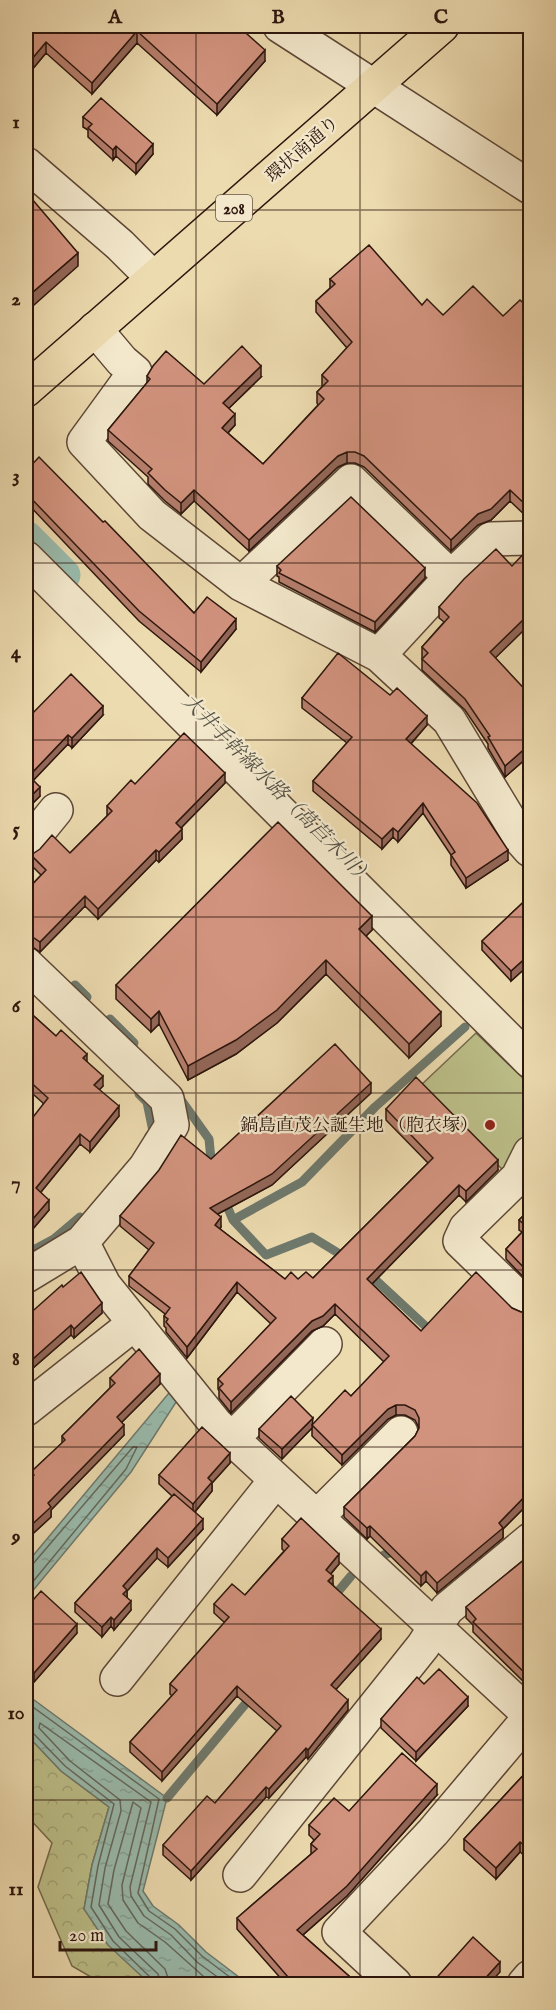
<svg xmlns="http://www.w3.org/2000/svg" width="556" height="2010" font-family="'IM FELL English','Noto Serif JP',serif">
<defs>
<pattern id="forest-crowns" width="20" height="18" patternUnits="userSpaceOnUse" patternTransform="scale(1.5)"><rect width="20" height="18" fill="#bcbf89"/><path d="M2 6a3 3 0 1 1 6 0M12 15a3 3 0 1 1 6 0" fill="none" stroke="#a2a375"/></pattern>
<pattern id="water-ripples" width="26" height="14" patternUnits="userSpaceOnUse" patternTransform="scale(1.5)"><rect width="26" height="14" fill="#99bbad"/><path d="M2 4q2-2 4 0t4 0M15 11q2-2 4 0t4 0" fill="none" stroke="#84a094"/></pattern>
</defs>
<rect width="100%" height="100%" fill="#eddbb0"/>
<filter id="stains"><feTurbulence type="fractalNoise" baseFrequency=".00333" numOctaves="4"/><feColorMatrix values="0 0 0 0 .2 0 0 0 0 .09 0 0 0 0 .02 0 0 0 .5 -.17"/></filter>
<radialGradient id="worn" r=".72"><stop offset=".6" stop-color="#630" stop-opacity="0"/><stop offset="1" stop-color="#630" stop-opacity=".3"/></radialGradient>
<path fill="#bcbf89" stroke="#746a4b" stroke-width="1.5" d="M 476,1033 L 530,1085 L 530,1135 L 506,1173 L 419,1087 Z"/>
<path fill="url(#forest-crowns)" stroke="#746a4b" stroke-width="1.5" d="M 26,1734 L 61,1771 L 109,1807 L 92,1865 L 84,1909 L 150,1984 L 103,1984 L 72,1966 L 38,1887 L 52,1843 L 26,1815 Z"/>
<path fill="url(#water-ripples)" stroke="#6e796d" stroke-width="1.5" d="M 174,1387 L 180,1396 L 131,1472 L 26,1599 L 26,1564 Z
M 26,1694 L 167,1798 L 143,1891 L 153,1906 L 179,1925 L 206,1952 L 248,1984 L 150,1984 L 108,1945 L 84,1909 L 92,1865 L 109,1807 L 61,1771 L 26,1734 Z"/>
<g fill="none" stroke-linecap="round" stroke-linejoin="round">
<path stroke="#63685d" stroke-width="1.5" d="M 26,1567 L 32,1565 L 133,1447 L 137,1447 L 126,1469 L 26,1590
M 26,1702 L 159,1799 L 138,1893 L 149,1911 L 175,1929 L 202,1956 L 239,1984
M 26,1730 L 32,1732 L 65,1766 L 114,1804 L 98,1866 L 91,1907 L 113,1941 L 151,1978 L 153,1984
M 161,1984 L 158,1974 L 119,1937 L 99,1905 L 105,1868 L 121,1811 L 120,1800 L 70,1761 L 39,1728 L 40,1723 L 151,1802 L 130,1887 L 131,1896 L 144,1916 L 171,1935 L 197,1962 L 227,1984
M 170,1984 L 165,1969 L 126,1931 L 108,1904 L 114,1870 L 133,1802 L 141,1808 L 122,1885 L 123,1900 L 138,1923 L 165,1942 L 212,1984"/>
<path stroke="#6e796d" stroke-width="9" d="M 75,985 L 87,997
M 110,1019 L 134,1043
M 139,1094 L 147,1102 L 153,1131 L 149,1136
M 179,1097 L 209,1139 L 212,1170
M 224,1199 L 233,1220 L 302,1182 L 375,1107 L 465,1027
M 233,1220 L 266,1255 L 312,1237 L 348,1259
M 26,1254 L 54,1239 L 80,1217
M 367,1272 L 434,1334
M 384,1555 L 399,1549
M 331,1600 L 351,1576
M 167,1798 L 252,1696"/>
<path stroke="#99bbad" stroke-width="33" d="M 26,537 L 64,575"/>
<g stroke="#5d4736" stroke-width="36">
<path id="street" d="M 280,26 L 530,187
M 26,164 L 120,245 L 153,278
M 95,329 L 122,361 L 135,372 L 84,442 L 152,515 L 241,584 L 379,655 L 449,720 L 522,841 L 530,850
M 26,558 L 530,1061
M 451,577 L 491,539 L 530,538
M 241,584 L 351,481 L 451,577 L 379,655
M 26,847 L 56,810
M 26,964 L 167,1099 L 172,1125 L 145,1168 L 82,1242 L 104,1285 L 216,1424 L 530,1715
M 26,1276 L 82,1242
M 525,1304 L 460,1241 L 466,1228 L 518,1177 L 530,1153
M 26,1409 L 135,1323
M 232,1439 L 325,1344
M 316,1518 L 401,1433
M 117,1679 L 276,1480
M 240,1875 L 423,1646 L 447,1609 L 530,1540
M 395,1984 L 339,1932 L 433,1832 L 530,1717
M 524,1984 L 530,1977"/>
</g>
<g stroke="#2d160d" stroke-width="36">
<path id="highway" d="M 26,390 L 442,26"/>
</g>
<use href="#street" stroke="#f3e8cc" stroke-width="33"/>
<use href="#highway" stroke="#eddbb0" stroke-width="33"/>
</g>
<path fill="#b57e6c" stroke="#2d160d" stroke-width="1.5" d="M 26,26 L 238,26 L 265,61 L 217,115 L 137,43 L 92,94 L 46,53 L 26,77 Z
M 83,117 L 153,154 L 136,174 L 116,156 L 113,160 L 88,137 L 88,130 L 83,127 Z
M 330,279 L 422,305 L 443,315 L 503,316 L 531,310 L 531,520 L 529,519 L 510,501 L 491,520 L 478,525 L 451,551 L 364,467 L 355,463 L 347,463 L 338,467 L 249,551 L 194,501 L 181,514 L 165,501 L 148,484 L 148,477 L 108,441 L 108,430 L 147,383 L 147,376 L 204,384 L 261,377 L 229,408 L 235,425 L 228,433 L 263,464 L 318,405 L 317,403 L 317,392 L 322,387 L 322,375 L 347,348 L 316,312 L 316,301 L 330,288 Z
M 26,471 L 103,522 L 194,613 L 236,629 L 201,672 L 139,621 L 26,502 Z
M 277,566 L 425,578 L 375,632 L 279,582 L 279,577 L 277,576 Z
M 512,566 L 531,623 L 495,658 L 531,696 L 531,757 L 529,756 L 505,777 L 488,748 L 488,744 L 465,710 L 422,670 L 422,647 L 444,622 L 439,618 L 439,607 Z
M 302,698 L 427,725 L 411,744 L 508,860 L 466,888 L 451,865 L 451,855 L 423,813 L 398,842 L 393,837 L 382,849 L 313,791 L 313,781 L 347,743 L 302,708 Z
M 103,715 L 72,748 L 68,744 L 33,780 L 40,796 L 26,810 L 26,720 Z
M 225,783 L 181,828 L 182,839 L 159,862 L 156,860 L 98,919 L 85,906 L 40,952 L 31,946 L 26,946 L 26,891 L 41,875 L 31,865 L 31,855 L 70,853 L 107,816 L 107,806 L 135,784 Z
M 531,895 L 531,963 L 511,981 L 482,950 L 482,941 Z
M 372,930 L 366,936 L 441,1026 L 409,1058 L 326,974 L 277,1023 L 236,1054 L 188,1080 L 159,1024 L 151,1032 L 116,999 L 116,985 Z
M 26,1009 L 56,1036 L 87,1062 L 103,1086 L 99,1090 L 119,1116 L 90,1152 L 80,1144 L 41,1192 L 49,1210 L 26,1237 L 43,1103 L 26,1088 Z
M 371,1093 L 272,1185 L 218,1214 L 221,1227 L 220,1229 L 285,1279 L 298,1279 L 313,1278 L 428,1163 L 386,1120 L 386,1109 L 498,1170 L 466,1202 L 459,1195 L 372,1284 L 421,1331 L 512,1308 L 521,1312 L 531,1312 L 531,1501 L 503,1529 L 503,1538 L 437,1593 L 426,1581 L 421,1586 L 370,1536 L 367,1539 L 344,1517 L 344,1507 L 415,1436 L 419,1428 L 415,1420 L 405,1415 L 396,1415 L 388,1419 L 342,1465 L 312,1436 L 312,1428 L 282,1459 L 259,1438 L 259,1429 L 313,1425 L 351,1396 L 384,1362 L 335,1314 L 323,1326 L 312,1331 L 231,1413 L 219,1398 L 219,1391 L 218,1389 L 218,1379 L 271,1324 L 237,1292 L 187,1358 L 166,1332 L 166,1328 L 164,1326 L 164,1316 L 165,1314 L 129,1286 L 129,1276 L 149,1250 L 120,1226 L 120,1216 L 211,1159 Z
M 531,1208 L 531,1285 L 506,1259 L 506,1249 L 522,1232 L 519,1230 L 519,1220 Z
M 63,1287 L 102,1313 L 74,1338 L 71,1335 L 26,1374 L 26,1317 Z
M 110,1378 L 160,1384 L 122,1422 L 124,1435 L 51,1510 L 51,1517 L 26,1540 L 26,1483 L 31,1478 L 31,1472 L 62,1443 L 62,1436 L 110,1388 Z
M 230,1463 L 212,1483 L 212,1491 L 195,1512 L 203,1529 L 168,1567 L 157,1558 L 127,1591 L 127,1597 L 131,1610 L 114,1630 L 111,1626 L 102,1637 L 75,1612 L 75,1603 L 172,1496 L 159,1484 L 159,1475 Z
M 282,1539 L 339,1564 L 331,1574 L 333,1585 L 381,1639 L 336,1689 L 348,1710 L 308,1759 L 306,1757 L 269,1798 L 266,1797 L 191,1880 L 163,1855 L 163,1845 L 215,1803 L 277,1731 L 237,1696 L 162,1781 L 130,1752 L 130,1742 L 172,1696 L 170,1694 L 170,1684 L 225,1623 L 214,1613 L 214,1604 L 245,1595 L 284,1551 L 282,1549 Z
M 531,1554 L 531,1689 L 473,1632 L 473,1625 L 466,1618 L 466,1607 Z
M 26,1608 L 77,1633 L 34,1682 L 26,1675 Z
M 424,1684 L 468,1706 L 416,1761 L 381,1728 L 381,1719 Z
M 531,1767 L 531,1861 L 520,1852 L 496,1879 L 464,1850 L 464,1839 Z
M 437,1795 L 347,1896 L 303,1935 L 358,1984 L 284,1984 L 284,1982 L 237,1929 L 237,1918 L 311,1854 L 311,1844 L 314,1840 L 309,1835 L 309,1825 L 349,1811 Z"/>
<path fill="#936758" stroke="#2d160d" stroke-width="1.5" d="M 137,31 L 137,43 L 92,94 L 92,83 Z
M 46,42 L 46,53 L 26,77 L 26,66 Z
M 265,50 L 265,61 L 217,115 L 217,104 Z
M 153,144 L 153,154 L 136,174 L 136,164 Z
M 116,146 L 116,156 L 113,160 L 113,150 Z
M 78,253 L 78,266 L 26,312 L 26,298 Z
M 261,366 L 261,377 L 223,414 L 223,403 Z
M 235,414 L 235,425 L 222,439 L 222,428 Z
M 347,452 L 347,463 L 338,467 L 249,551 L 249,540 L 338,456 Z
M 194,490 L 194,501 L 181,514 L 181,503 Z
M 510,490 L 510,501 L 491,520 L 478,525 L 451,551 L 451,540 L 478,514 Z
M 425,568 L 425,578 L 375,632 L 375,622 Z
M 531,612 L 531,623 L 490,663 L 490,652 Z
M 236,619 L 236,629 L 201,672 L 201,662 Z
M 27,644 L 27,654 L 26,656 L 26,646 Z
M 103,706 L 103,715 L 72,748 L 72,738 Z
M 427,716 L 427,725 L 406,749 L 406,739 Z
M 68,735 L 68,744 L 29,785 L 29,776 Z
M 529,745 L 529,756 L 505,777 L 505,766 Z
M 225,773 L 225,783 L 176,833 L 176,823 Z
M 40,787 L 40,796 L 26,810 L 26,801 Z
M 423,803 L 423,813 L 398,842 L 398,832 Z
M 393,828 L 393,837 L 382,849 L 382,839 Z
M 182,829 L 182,839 L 159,862 L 159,852 Z
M 156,850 L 156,860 L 98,919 L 98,909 Z
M 508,850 L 508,860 L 466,888 L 466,878 Z
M 85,896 L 85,906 L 40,952 L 40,942 Z
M 372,916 L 372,930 L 359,943 L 359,929 Z
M 531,953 L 531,963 L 511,981 L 511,971 Z
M 326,960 L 326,974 L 277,1023 L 236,1054 L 188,1080 L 188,1066 Z
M 159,1011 L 159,1024 L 151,1032 L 151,1019 Z
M 441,1012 L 441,1026 L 409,1058 L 409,1044 Z
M 87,1054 L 87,1064 L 83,1058 Z
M 103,1076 L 103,1086 L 94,1095 L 94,1085 Z
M 371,1083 L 371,1093 L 272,1185 L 210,1218 L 210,1208 Z
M 119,1106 L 119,1116 L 90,1152 L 90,1142 Z
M 80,1134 L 80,1144 L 36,1198 L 36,1188 Z
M 498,1160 L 498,1170 L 466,1202 L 466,1191 Z
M 459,1185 L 459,1195 L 367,1289 L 367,1279 Z
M 49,1200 L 49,1210 L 26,1237 L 26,1227 Z
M 221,1217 L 221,1227 L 215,1235 L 215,1225 Z
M 237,1282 L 237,1292 L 187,1358 L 187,1347 Z
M 102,1303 L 102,1313 L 74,1338 L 74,1329 Z
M 335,1304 L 335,1314 L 323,1326 L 312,1331 L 231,1413 L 231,1402 L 312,1321 Z
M 71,1325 L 71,1335 L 26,1374 L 26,1365 Z
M 160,1374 L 160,1384 L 117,1427 L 117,1417 Z
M 396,1405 L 396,1415 L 388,1419 L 342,1465 L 342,1455 L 388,1409 Z
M 313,1418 L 312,1428 L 282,1459 L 282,1449 Z
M 124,1425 L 124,1435 L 51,1510 L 51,1517 L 26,1540 L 26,1530 L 48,1503 Z
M 230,1453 L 230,1463 L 212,1483 L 212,1491 L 193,1514 L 193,1504 L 208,1478 Z
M 531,1490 L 531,1501 L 503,1529 L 503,1538 L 437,1593 L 437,1583 L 499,1523 Z
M 203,1519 L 203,1529 L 168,1567 L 168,1558 Z
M 370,1526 L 370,1536 L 367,1539 L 367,1528 Z
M 157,1548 L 157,1558 L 127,1591 L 127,1600 L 123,1604 L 123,1586 Z
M 339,1554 L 339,1564 L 326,1579 L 326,1570 Z
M 426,1571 L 426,1581 L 421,1586 L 421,1576 Z
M 333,1576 L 333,1585 L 328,1581 Z
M 131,1601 L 131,1610 L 114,1630 L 114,1620 Z
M 111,1617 L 111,1626 L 102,1637 L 102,1627 Z
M 77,1624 L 77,1633 L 34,1682 L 34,1673 Z
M 381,1629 L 381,1639 L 331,1695 L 331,1685 Z
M 237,1686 L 237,1696 L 162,1781 L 162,1772 Z
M 468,1697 L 468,1706 L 416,1761 L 416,1752 Z
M 348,1700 L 348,1710 L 308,1759 L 308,1750 Z
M 306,1748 L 306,1757 L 269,1798 L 269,1789 Z
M 437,1784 L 437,1795 L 347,1896 L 297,1940 L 297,1930 Z
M 266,1787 L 266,1797 L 191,1880 L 191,1871 Z
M 520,1842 L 520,1852 L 496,1879 L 496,1868 Z
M 500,1962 L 500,1972 L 489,1984 L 480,1984 Z"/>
<path fill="#d2937e" stroke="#2d160d" stroke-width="1.5" d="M 26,26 L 238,26 L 265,50 L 217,104 L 137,31 L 92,83 L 46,42 L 26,66 Z
M 101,98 L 153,144 L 136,164 L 116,146 L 113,150 L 88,128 L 92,124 L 83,117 Z
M 26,192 L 78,253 L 26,298 Z
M 369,245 L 422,305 L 427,299 L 443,315 L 473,286 L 503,316 L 520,300 L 531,310 L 531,509 L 529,508 L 510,490 L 491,509 L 478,514 L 451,540 L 364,456 L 355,452 L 347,452 L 338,456 L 249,540 L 194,490 L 181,503 L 165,490 L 148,473 L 152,469 L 108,430 L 150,379 L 147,376 L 153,366 L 166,351 L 204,384 L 242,346 L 261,366 L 223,403 L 235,414 L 222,428 L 263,464 L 324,399 L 317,392 L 328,381 L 322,375 L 352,342 L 316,301 L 335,284 L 330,279 Z
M 39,457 L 103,522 L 105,521 L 194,613 L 207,597 L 236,619 L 201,662 L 139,611 L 26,493 L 26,471 Z
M 351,497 L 425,568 L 375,622 L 279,573 L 281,570 L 277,566 Z
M 531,546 L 531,612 L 490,652 L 531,696 L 531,746 L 529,745 L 505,766 L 488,737 L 490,736 L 465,699 L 422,659 L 428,653 L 422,647 L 449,617 L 439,607 L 464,579 L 496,549 L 512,566 Z
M 338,653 L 390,695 L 397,688 L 427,716 L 406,739 L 477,803 L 508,850 L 466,878 L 451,855 L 455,852 L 423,803 L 398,832 L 393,828 L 382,839 L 313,781 L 352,737 L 302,698 Z
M 71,674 L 103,706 L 72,738 L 68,735 L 29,776 L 40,787 L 26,801 L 26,720 Z
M 184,733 L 225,773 L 176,823 L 182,829 L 159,852 L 156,850 L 98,909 L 85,896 L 40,942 L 31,936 L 26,936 L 26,891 L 46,870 L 31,855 L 40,849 L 52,835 L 70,853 L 112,811 L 107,806 L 131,780 L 135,784 Z
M 278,822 L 372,916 L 359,929 L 441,1012 L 409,1044 L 326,960 L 277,1010 L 236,1040 L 188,1066 L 159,1011 L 151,1019 L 116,985 Z
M 531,895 L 531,953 L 511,971 L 482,941 Z
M 26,1009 L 56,1036 L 61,1030 L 87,1054 L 83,1058 L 103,1076 L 94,1085 L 119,1106 L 90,1142 L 80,1134 L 36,1188 L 49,1200 L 26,1227 L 26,1126 L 48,1098 L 26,1078 Z
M 335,1044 L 371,1083 L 272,1174 L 210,1208 L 221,1217 L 215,1225 L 285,1279 L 291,1272 L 298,1279 L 306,1272 L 313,1278 L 433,1158 L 386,1109 L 416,1077 L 498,1160 L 466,1191 L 459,1185 L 367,1279 L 421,1331 L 476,1272 L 512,1308 L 521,1312 L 531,1312 L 531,1490 L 499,1523 L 503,1528 L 437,1583 L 426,1571 L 421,1576 L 370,1526 L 367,1528 L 344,1507 L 415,1436 L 419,1428 L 419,1418 L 415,1410 L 405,1405 L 396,1405 L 388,1409 L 342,1455 L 312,1425 L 345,1390 L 351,1396 L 389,1356 L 335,1304 L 323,1316 L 312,1321 L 231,1402 L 219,1388 L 223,1384 L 218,1379 L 276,1318 L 237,1282 L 187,1347 L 166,1322 L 168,1319 L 164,1316 L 170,1308 L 129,1276 L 154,1243 L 120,1216 L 159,1170 L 181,1135 L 211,1159 Z
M 531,1208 L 531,1275 L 506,1249 L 527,1227 L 519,1220 Z
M 81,1272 L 102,1303 L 74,1329 L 71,1325 L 26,1365 L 26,1317 L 62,1285 L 63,1287 Z
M 139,1349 L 160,1374 L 117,1417 L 124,1425 L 48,1503 L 51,1507 L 26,1530 L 26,1483 L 34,1475 L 31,1472 L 65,1440 L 62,1436 L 115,1383 L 110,1378 Z
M 291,1396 L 313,1418 L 282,1449 L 259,1429 Z
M 202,1427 L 230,1453 L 208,1478 L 212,1482 L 193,1504 L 159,1475 Z
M 174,1494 L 203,1519 L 168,1558 L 157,1548 L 123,1586 L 127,1590 L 123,1594 L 131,1601 L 114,1620 L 111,1617 L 102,1627 L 75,1603 Z
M 301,1518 L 339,1554 L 326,1570 L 333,1576 L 328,1581 L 381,1629 L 331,1685 L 348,1700 L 308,1750 L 306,1748 L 269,1789 L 266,1787 L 191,1871 L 163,1845 L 207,1796 L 215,1803 L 281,1726 L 237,1686 L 162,1772 L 130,1742 L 177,1690 L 170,1684 L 229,1617 L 214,1604 L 232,1584 L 245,1595 L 289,1546 L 282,1539 Z
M 531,1554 L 531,1679 L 473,1622 L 476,1619 L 466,1607 Z
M 41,1591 L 77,1624 L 34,1673 L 26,1665 L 26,1608 Z
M 439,1669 L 468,1697 L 416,1752 L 381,1719 L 417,1677 L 424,1684 Z
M 402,1753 L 437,1784 L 347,1886 L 297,1930 L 358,1984 L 286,1984 L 284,1982 L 288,1977 L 237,1918 L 317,1849 L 311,1844 L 320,1834 L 309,1825 L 334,1798 L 349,1811 Z
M 531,1767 L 531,1851 L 520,1842 L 496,1868 L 464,1839 Z
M 473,1937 L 500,1962 L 480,1984 L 431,1984 Z"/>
<path fill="none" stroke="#2d160d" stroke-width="1.5" stroke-opacity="0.55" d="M 196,26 L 196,1984M 360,26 L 360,1984M 26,210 L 530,210M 26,386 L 530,386M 26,563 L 530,563M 26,740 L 530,740M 26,917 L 530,917M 26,1093 L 530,1093M 26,1270 L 530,1270M 26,1447 L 530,1447M 26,1624 L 530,1624M 26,1800 L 530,1800"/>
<circle fill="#8f2418" stroke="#f3e8cc" stroke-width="2" cx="490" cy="1125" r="6"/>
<g text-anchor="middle" stroke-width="4.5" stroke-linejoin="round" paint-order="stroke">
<rect fill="#f3e8cc" stroke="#685546" stroke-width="1.5" x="216" y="195" width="36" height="26" rx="4.5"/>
<g font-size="16" font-weight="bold" fill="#2d160d">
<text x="234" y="214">208</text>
</g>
<g font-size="18" fill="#2d160d" stroke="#f3e8cc">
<text transform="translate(302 149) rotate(-41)" y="6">環状南通り</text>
</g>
<g font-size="18" fill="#2d160d" stroke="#f3e8cc" text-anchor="end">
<text x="478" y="1131">鍋島直茂公誕生地 （胞衣塚）</text>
</g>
<g font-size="20" font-style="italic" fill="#535045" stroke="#f3e8cc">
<text transform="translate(278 789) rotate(45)" y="7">大井手幹線水路（萵苣木川）</text>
</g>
</g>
<rect width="556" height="2010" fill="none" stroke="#eddbb0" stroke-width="66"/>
<path d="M60 1941v9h96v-9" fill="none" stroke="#2d160d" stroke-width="3"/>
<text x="69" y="1941" font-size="18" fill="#2d160d" stroke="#f3e8cc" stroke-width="4.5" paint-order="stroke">20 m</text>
<rect x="33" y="33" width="490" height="1944" fill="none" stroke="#2d160d" stroke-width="2"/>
<g font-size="20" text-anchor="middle" font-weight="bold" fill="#2d160d">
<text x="115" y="23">A</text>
<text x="278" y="23">B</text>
<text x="441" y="23">C</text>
<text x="16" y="128">1</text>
<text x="16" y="305">2</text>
<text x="16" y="482">3</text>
<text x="16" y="658">4</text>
<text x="16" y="835">5</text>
<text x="16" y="1012">6</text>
<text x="16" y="1189">7</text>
<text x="16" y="1365">8</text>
<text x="16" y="1542">9</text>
<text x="16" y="1719">10</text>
<text x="16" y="1895">11</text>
</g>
<rect width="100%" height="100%" filter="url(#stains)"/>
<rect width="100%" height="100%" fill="url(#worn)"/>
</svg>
